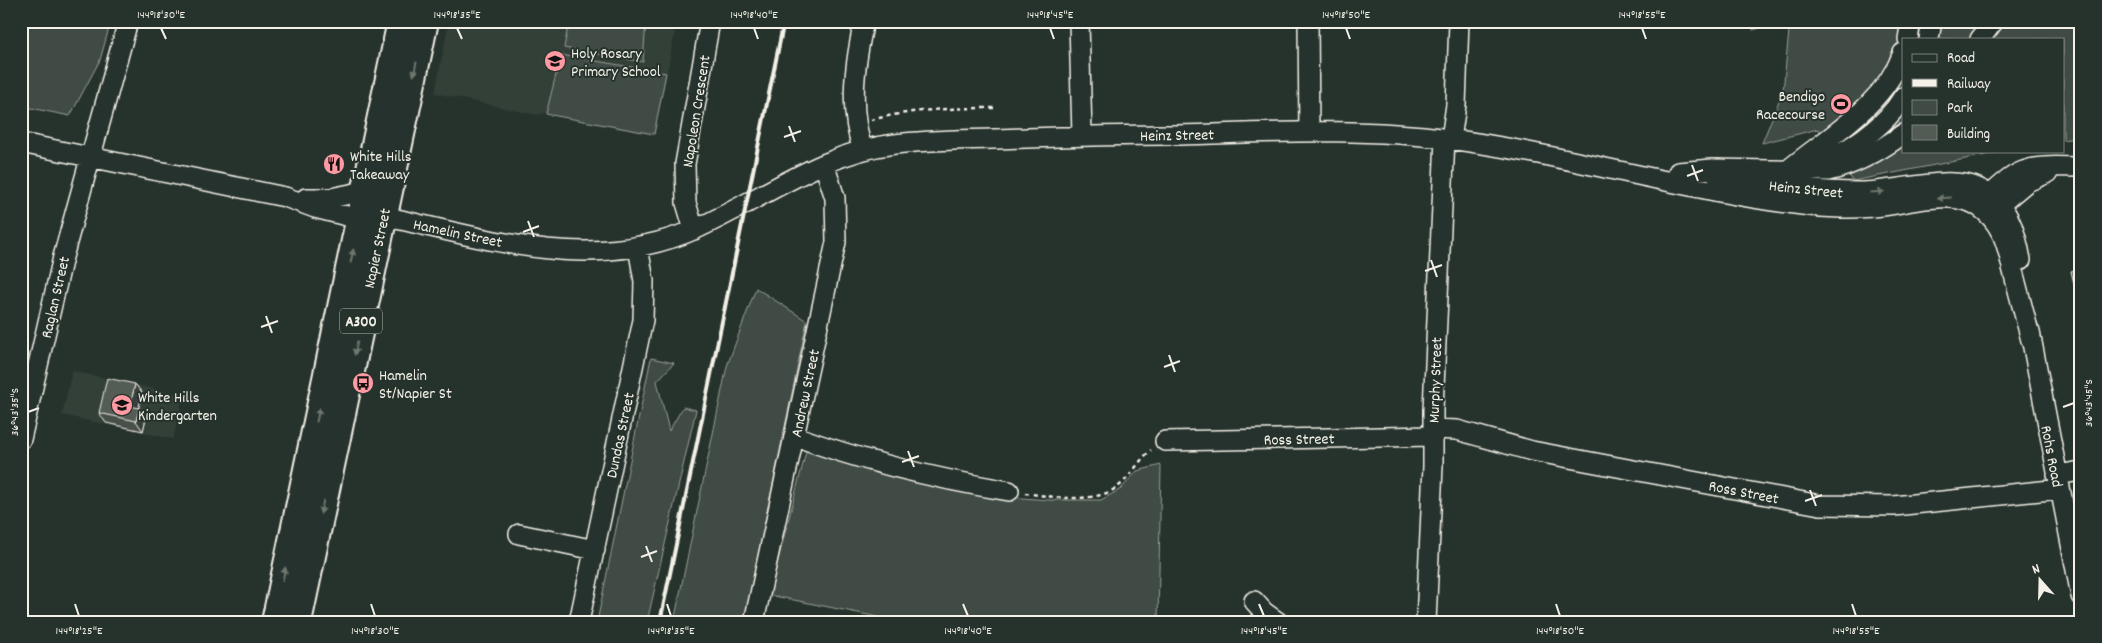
<svg xmlns="http://www.w3.org/2000/svg" width="2102" height="643" font-family="Dekko,sans-serif">
<rect width="100%" height="100%" fill="#26332d"/>
<filter id="ink" filterUnits="userSpaceOnUse"><feTurbulence type="fractalNoise" baseFrequency=".02" numOctaves="2"/><feDisplacementMap in="SourceGraphic" scale="10" xChannelSelector="R" yChannelSelector="G"/><feConvolveMatrix kernelMatrix="1 2 1 2 8 2 1 2 1" color-interpolation-filters="sRGB"/></filter>
<g filter="url(#ink)">
<path fill="#333f39" d="M 449,21 L 677,21 L 655,136 L 542,113 L 537,115 L 435,93 Z
M 72,371 L 183,395 L 173,439 L 62,415 Z"/>
<path fill="#414b45" stroke="#9a9e96" d="M 21,21 L 111,21 L 100,60 L 70,116 L 21,106 Z
M 569,21 L 646,21 L 643,62 L 564,48 Z
M 1749,21 L 1785,21 L 1753,30 Z
M 1790,21 L 2081,21 L 2081,137 L 2063,140 L 2063,39 L 1903,39 L 1903,151 L 2006,151 L 1853,181 L 1818,129 L 1762,143 L 1783,91 Z
M 561,55 L 666,73 L 654,134 L 546,114 Z
M 756,288 L 807,321 L 744,622 L 674,622 L 727,366 Z
M 651,358 L 674,363 L 657,381 L 669,431 L 683,407 L 696,410 L 647,622 L 597,622 Z
M 807,448 L 994,496 L 1049,500 L 1101,500 L 1121,489 L 1137,471 L 1161,465 L 1158,622 L 879,622 L 878,617 L 769,595 Z"/>
<g fill="none" stroke-linecap="round" stroke-linejoin="round">
<g stroke="#f4f1e8" stroke-width="22">
<path id="minor" d="M 1079,21 L 1082,136
M 1308,21 L 1309,132
M 1908,39 L 1911,21
M 1929,39 L 1932,21
M 1980,39 L 1994,21
M 1451,139 L 1456,105 L 1459,21
M 21,143 L 285,197 L 315,208 L 359,219
M 863,150 C 848,109 855,63 864,21
M 1811,165 C 1844,156 1886,126 1903,97
M 1678,172 L 1712,169 L 1828,171 C 1855,165 1881,150 1903,134
M 1783,174 C 1825,138 1883,108 1903,53
M 1718,178 C 1764,184 1811,192 1858,192 C 1892,193 1948,174 1978,188 C 2007,201 2016,231 2021,260
M 306,198 L 331,198 L 365,191
M 1980,205 C 2018,168 2023,165 2076,167
M 1991,212 L 2027,182 L 2048,173
M 383,216 C 489,239 594,275 698,228 C 762,199 823,152 895,144 C 927,140 960,140 993,139 C 1053,137 1112,135 1172,135 C 1264,133 1358,127 1449,139 C 1571,155 1688,192 1810,206 C 1831,208 1852,209 1873,207 C 1904,205 1949,188 1978,206 C 1987,212 1996,222 2001,232 C 2008,245 2010,261 2014,275 C 2020,298 2026,321 2032,344
M 694,230 L 686,203 L 685,164 L 710,21
M 2030,332 L 2081,596
M 1433,429 L 1457,430 L 1532,451 L 1820,505 L 1894,506 L 2060,489
M 795,436 C 864,462 937,479 1009,491
M 21,439 L 63,257 L 128,21
M 1165,441 L 1433,436
M 2057,475 L 2081,471
M 519,534 L 595,550
M 1254,601 L 1264,612 L 1278,622
M 579,622 L 643,320 L 644,281 L 638,247
M 754,622 L 836,242 L 835,198 L 824,164
M 1426,622 L 1433,466 L 1433,410 L 1445,138"/>
</g>
<g stroke="#f4f1e8" stroke-width="30">
<path id="highway" d="M 275,622 L 401,21
M 298,622 L 425,21"/>
</g>
<path stroke="#f4f1e8" stroke-width="2.5" stroke-dasharray="4 4" stroke-linecap="butt" d="M 871,120 C 913,109 955,108 998,108
M 1025,493 C 1053,497 1097,505 1120,485 C 1132,475 1139,460 1151,450"/>
<use href="#minor" stroke="#26332d" stroke-width="19"/>
<use href="#highway" stroke="#26332d" stroke-width="26"/>
<path stroke="#f4f1e8" stroke-width="4" d="M 660,622 L 784,21"/>
</g>
<path fill="#474f49" stroke="#f4f1e8" d="M 135,384 L 142,393 L 138,408 L 146,418 L 143,431 L 106,423 L 99,413 Z"/>
<path fill="#39403c" stroke="#f4f1e8" d="M 135,384 L 142,393 L 137,416 L 130,406 Z
M 139,408 L 146,418 L 143,431 L 136,421 Z"/>
<path fill="#525c55" stroke="#f4f1e8" d="M 2081,269 L 2081,314 L 2071,271 Z
M 107,378 L 135,384 L 130,406 L 139,408 L 136,421 L 99,413 Z"/>
<defs><path id="oneway-solid" d="M-6-.8H1V-3.2L6.5 0L1 3.2V.8H-6Z" transform="scale(1.25)"/></defs>
<g fill="#6e766e">
<use href="#oneway-solid" transform="translate(415 69) rotate(102)"/>
<use href="#oneway-solid" transform="translate(1877 192) rotate(-4)"/>
<use href="#oneway-solid" transform="translate(1944 198) rotate(176)"/>
<use href="#oneway-solid" transform="translate(352 256) rotate(-78)"/>
<use href="#oneway-solid" transform="translate(356 348) rotate(102)"/>
<use href="#oneway-solid" transform="translate(318 415) rotate(-78)"/>
<use href="#oneway-solid" transform="translate(322 507) rotate(102)"/>
<use href="#oneway-solid" transform="translate(284 574) rotate(-78)"/>
</g>
</g>
<path fill="none" stroke="#f4f1e8" stroke-width="2" d="M 161,28 L 166,39M 457,28 L 462,39M 754,28 L 758,39M 1050,28 L 1054,39M 1346,28 L 1350,39M 1642,28 L 1646,39M 789,126 L 795,142M 784,137 L 801,131M 1692,165 L 1698,181M 1687,176 L 1703,170M 528,221 L 534,237M 523,232 L 539,226M 1431,260 L 1437,277M 1425,271 L 1442,265M 266,316 L 272,333M 261,327 L 278,321M 1169,355 L 1175,372M 1164,367 L 1180,361M 2063,407 L 2074,403M 28,412 L 39,408M 908,451 L 914,467M 902,462 L 919,456M 1810,490 L 1816,506M 1805,501 L 1822,495M 646,546 L 652,562M 641,557 L 657,551M 75,604 L 79,616M 371,604 L 375,616M 667,604 L 671,616M 963,604 L 968,616M 1259,604 L 1264,616M 1556,604 L 1560,616M 1852,604 L 1856,616"/>
<defs>
<g id="school-disc" transform="scale(1.125)"><circle r="9.5" fill="#ff9aa2" stroke="#26332d"/><path d="M0-5L7-2L0 1L-7-2ZM-4 1L0 2.5L4 1V4Q0 6-4 4Z" fill="#111"/></g>
<g id="stadium-disc" transform="scale(1.125)"><circle r="9.5" fill="#ff9aa2" stroke="#26332d"/><path d="M0-5a6.5 5 0 1 0 0 10a6.5 5 0 1 0 0-10ZM-3.5-1.8h7v3.6h-7Z" fill="#111"/></g>
<g id="restaurant-disc" transform="scale(1.125)"><circle r="9.5" fill="#ff9aa2" stroke="#26332d"/><path d="M-5-6h1v4h1v-4h1v4h1v-4h1v5L-1.5 .5V6h-2V.5L-5-1ZM5-6V6H3V1.5H1.5Q1.5-4 5-6Z" fill="#111"/></g>
<g id="bus-disc" transform="scale(1.125)"><circle r="9.5" fill="#ff9aa2" stroke="#26332d"/><path d="M-5-6H5V4H4V6H2V4H-2V6H-4V4H-5ZM-3.5-4V0h7V-4ZM-3.5 1.2v1.5H-2V1.2ZM2 1.2v1.5H3.5V1.2Z" fill="#111"/></g>
</defs>
<g fill-rule="evenodd">
<use href="#school-disc" x="555" y="61"/>
<use href="#stadium-disc" x="1841" y="104"/>
<use href="#restaurant-disc" x="334" y="164"/>
<use href="#bus-disc" x="363" y="383"/>
<use href="#school-disc" x="122" y="405"/>
</g>
<g text-anchor="middle" stroke-width="4" stroke-linejoin="round" paint-order="stroke">
<rect fill="#26332d" stroke="#b6b8b0" stroke-width="1" x="340" y="308.5" width="42" height="25" rx="4"/>
<g font-size="15" font-weight="bold" fill="#f4f1e8">
<text x="361" y="326">A300</text>
</g>
<g font-size="16" fill="#f4f1e8" stroke="#26332d" text-anchor="start">
<text x="571" y="58">Holy Rosary<tspan x="571" dy="18">Primary School</tspan></text>
<text x="1825" y="101" text-anchor="end">Bendigo<tspan x="1825" dy="18">Racecourse</tspan></text>
<text x="350" y="161">White Hills<tspan x="350" dy="18">Takeaway</tspan></text>
<text x="379" y="380">Hamelin<tspan x="379" dy="18">St/Napier St</tspan></text>
<text x="138" y="402">White Hills<tspan x="138" dy="18">Kindergarten</tspan></text>
</g>
<g font-size="16" fill="#f4f1e8" stroke="#26332d">
<text transform="translate(695 111) rotate(-81)" y="6">Napoleon Crescent</text>
<text transform="translate(1177 134) rotate(-1)" y="6">Heinz Street</text>
<text transform="translate(1806 188) rotate(6)" y="6">Heinz Street</text>
<text transform="translate(458 232) rotate(12)" y="6">Hamelin Street</text>
<text transform="translate(376 248) rotate(-78)" y="6">Napier Street</text>
<text transform="translate(54 297) rotate(-77)" y="6">Raglan Street</text>
<text transform="translate(1434 380) rotate(-88)" y="6">Murphy Street</text>
<text transform="translate(804 393) rotate(-78)" y="6">Andrew Street</text>
<text transform="translate(619 435) rotate(-78)" y="6">Dundas Street</text>
<text transform="translate(1299 438) rotate(-1)" y="6">Ross Street</text>
<text transform="translate(2053 456) rotate(79)" y="6">Rohs Road</text>
<text transform="translate(1744 491) rotate(11)" y="6">Ross Street</text>
</g>
</g>
<rect width="2102" height="643" fill="none" stroke="#26332d" stroke-width="55"/>
<rect x="1902" y="38" width="162" height="115" fill="#26332d" stroke="#787f78"/>
<rect x="1912" y="54" width="25" height="8" fill="#26332d" stroke="#787f78"/>
<text x="1947" y="62" font-size="15" fill="#f4f1e8">Road</text>
<rect x="1912" y="79" width="25" height="8" fill="#f4f1e8" stroke="#787f78"/>
<text x="1947" y="88" font-size="15" fill="#f4f1e8">Railway</text>
<rect x="1912" y="100" width="25" height="15" fill="#414b45" stroke="#787f78"/>
<text x="1947" y="112" font-size="15" fill="#f4f1e8">Park</text>
<rect x="1912" y="125" width="25" height="15" fill="#525c55" stroke="#787f78"/>
<text x="1947" y="138" font-size="15" fill="#f4f1e8">Building</text>
<g transform="translate(2040 580) rotate(340)" stroke="#26332d" stroke-width="4" paint-order="stroke">
<path d="M0-4L9 19L0 12L-9 19Z" fill="#f4f1e8"/>
<text y="-8" font-size="14" font-weight="bold" text-anchor="middle" fill="#f4f1e8">N</text>
</g>
<rect x="28" y="28" width="2046" height="588" fill="none" stroke="#f4f1e8" stroke-width="2"/>
<g font-size="12" text-anchor="middle" fill="#f4f1e8">
<text x="161" y="18">144°18'30"E</text>
<text x="457" y="18">144°18'35"E</text>
<text x="754" y="18">144°18'40"E</text>
<text x="1050" y="18">144°18'45"E</text>
<text x="1346" y="18">144°18'50"E</text>
<text x="1642" y="18">144°18'55"E</text>
<text transform="translate(2088 403) rotate(-90)" y="4">36°43'45"S</text>
<text transform="translate(14 412) rotate(-90)" y="4">36°43'35"S</text>
<text x="79" y="634">144°18'25"E</text>
<text x="375" y="634">144°18'30"E</text>
<text x="671" y="634">144°18'35"E</text>
<text x="968" y="634">144°18'40"E</text>
<text x="1264" y="634">144°18'45"E</text>
<text x="1560" y="634">144°18'50"E</text>
<text x="1856" y="634">144°18'55"E</text>
</g>
</svg>
